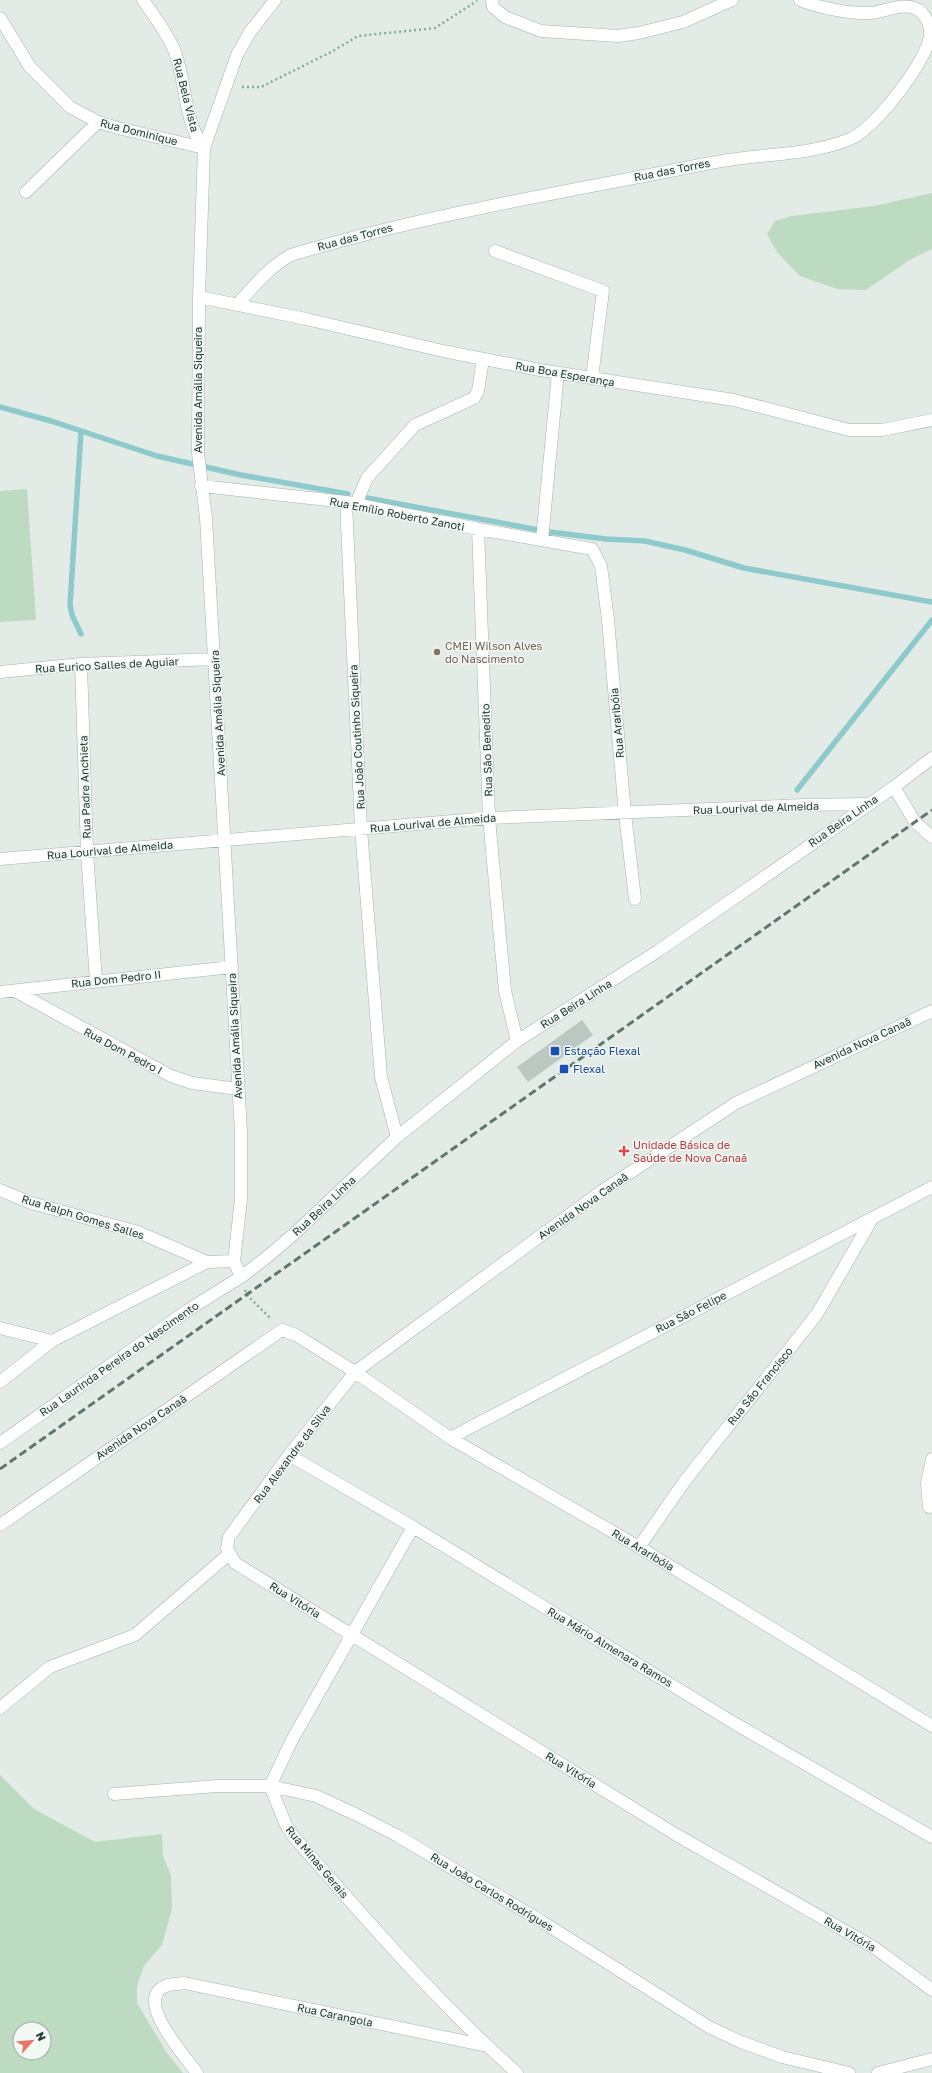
<svg xmlns="http://www.w3.org/2000/svg" width="932" height="2073" font-family="'Golos Text',sans-serif">
<rect width="100%" height="100%" fill="#e2ebe6"/>
<path fill="#bcdbc1" fill-rule="evenodd" d="M 932,193 L 932,249 L 908,261 L 866,290 L 837,289 L 800,276 L 777,252 L 767,234 L 775,221 L 792,216 L 874,206 Z
M 27,489 L 36,620 L 0,622 L 0,491 Z
M 0,1775 L 34,1809 L 95,1842 L 162,1834 L 163,1856 L 171,1875 L 172,1908 L 162,1945 L 144,1966 L 137,1986 L 137,2003 L 167,2053 L 183,2073 L 0,2073 ZM 20,2029 L 44,2029 L 44,2053 L 20,2053 Z"/>
<g fill="none" stroke-linecap="round" stroke-linejoin="round">
<path stroke="#8ecacc" stroke-width="5.5" d="M 0,407 L 51,421 L 157,456 L 241,475 L 348,494
M 367,498 L 550,532 L 606,539 L 645,541 L 685,550 L 744,568 L 932,602
M 81,634 L 72,615 L 70,605 L 81,431
M 797,790 L 932,620"/>
</g>
<path fill="#bac8c1" d="M 582,1020 L 593,1035 L 528,1082 L 517,1067 Z"/>
<g fill="none" stroke-linecap="round" stroke-linejoin="round">
<g stroke="#a5b3ac" stroke-width="13">
<path id="minor" d="M 143,0 C 154,16 168,34 175,52 C 187,85 183,119 204,148
M 492,0 L 493,7 L 505,17 L 541,31 L 618,36 L 639,33 L 683,22 L 732,0
M 0,18 L 30,67 L 70,107 L 98,122 L 118,128 L 204,148
M 26,192 L 98,122
M 495,251 L 603,291 L 592,378
M 199,297 L 306,319 L 443,351 L 540,370 L 734,400 L 849,430 L 882,430 L 932,420
M 237,305 C 253,287 269,267 291,255 C 428,214 570,191 711,163 C 756,153 807,157 850,139 C 874,130 927,61 930,36 C 931,27 927,18 921,12 C 908,0 887,11 872,13 C 852,14 818,8 800,0
M 201,486 L 346,502 L 478,529 L 592,549 L 601,566 L 608,620 L 625,814 L 635,899
M 346,502 L 361,829 L 381,1077 L 397,1137
M 356,504 L 367,478 L 415,425 L 474,398 L 478,391 L 483,359
M 478,529 L 489,818 L 505,991 L 517,1041
M 542,540 L 558,373
M 81,664 L 87,852 L 96,981
M 0,672 L 81,664 L 215,659
M 894,787 L 915,822 L 932,837
M 0,859 L 489,818 L 805,805 L 866,804
M 15,991 L 171,1076 L 192,1083 L 238,1089
M 0,992 L 232,967
M 932,1011 L 736,1103 L 599,1193 L 355,1372 L 289,1455 L 229,1537 L 227,1548 L 235,1563 L 675,1834 L 875,1948 L 932,1990
M 0,1190 L 31,1203 L 138,1232 L 207,1262 L 234,1261
M 241,1277 L 234,1261 L 241,1199 L 241,1132 L 206,518 L 198,453 L 199,297 L 204,148 L 237,55 L 250,32 L 275,0
M 0,1328 L 52,1341
M 0,1382 L 52,1341 L 207,1262
M 450,1438 L 932,1187
M 0,1443 L 188,1310 L 241,1277 L 267,1257 L 294,1234 L 397,1137 L 517,1041 L 658,951 L 894,787 L 932,758
M 289,1455 L 413,1527 L 734,1723 L 932,1837
M 929,1507 L 927,1484 L 932,1459
M 0,1525 L 282,1330 L 296,1335 L 355,1372 L 450,1438 L 639,1547 L 932,1726
M 413,1527 L 292,1740 L 270,1786 L 286,1825 L 294,1837 C 365,1918 436,2001 517,2073
M 639,1547 L 684,1482 L 817,1314 L 872,1219
M 0,1708 L 50,1667 L 135,1635 L 229,1554
M 114,1794 L 217,1786 L 270,1786 L 316,1796 L 355,1814 L 398,1836 L 541,1921 L 709,2027 L 741,2042 L 782,2057 L 849,2073
M 197,2073 C 186,2057 130,1997 168,1985 C 173,1984 179,1984 184,1983 L 487,2046
M 878,2073 L 932,2059"/>
</g>
<path stroke="#85ac9b" stroke-width="2.5" stroke-dasharray="2 3" stroke-linecap="butt" d="M 242,87 L 261,87 L 333,51 L 358,36 L 435,28 L 477,1
M 245,1290 L 247,1295 L 271,1319"/>
<use href="#minor" stroke="#fff" stroke-width="12"/>
<path stroke="#5e766d" stroke-width="3" stroke-dasharray="8 4" stroke-linecap="butt" d="M 0,1469 L 932,810"/>
</g>
<circle fill="#8d6e63" stroke="#f2f8f4" stroke-width="1.5" cx="437" cy="652" r="4"/>
<g fill="#1a4fb4" stroke="#f2f8f4" stroke-width="1.5">
<rect x="550" y="1046" width="10" height="10" rx="2"/>
<rect x="559" y="1064" width="10" height="10" rx="2"/>
</g>
<path fill="#e0444e" stroke="#f2f8f4" stroke-width="1.5" d="M622 1145h4v4h4v4h-4v4h-4v-4h-4v-4h4z"/>
<g text-anchor="middle" stroke-width="3" stroke-linejoin="round" paint-order="stroke">
<g font-size="11" fill="#233b31" stroke="#f2f8f4">
<text transform="translate(186 95) rotate(76)" y="4">Rua Bela Vista</text>
<text transform="translate(139 132) rotate(14)" y="4">Rua Dominique</text>
<text transform="translate(672 170) rotate(-11)" y="4">Rua das Torres</text>
<text transform="translate(355 237) rotate(-15)" y="4">Rua das Torres</text>
<text transform="translate(565 374) rotate(10)" y="4">Rua Boa Esperança</text>
<text transform="translate(198 390) rotate(-90)" y="4">Avenida Amália Siqueira</text>
<text transform="translate(397 514) rotate(11)" y="4">Rua Emílio Roberto Zanoti</text>
<text transform="translate(107 665) rotate(-3)" y="4">Rua Eurico Salles de Aguiar</text>
<text transform="translate(218 713) rotate(-93)" y="4">Avenida Amália Siqueira</text>
<text transform="translate(617 723) rotate(-95)" y="4">Rua Araribóia</text>
<text transform="translate(357 737) rotate(-93)" y="4">Rua João Coutinho Siqueira</text>
<text transform="translate(487 750) rotate(-92)" y="4">Rua São Benedito</text>
<text transform="translate(85 787) rotate(-92)" y="4">Rua Padre Anchieta</text>
<text transform="translate(756 808) rotate(-2)" y="4">Rua Lourival de Almeida</text>
<text transform="translate(843 821) rotate(-35)" y="4">Rua Beira Linha</text>
<text transform="translate(433 823) rotate(-5)" y="4">Rua Lourival de Almeida</text>
<text transform="translate(110 850) rotate(-5)" y="4">Rua Lourival de Almeida</text>
<text transform="translate(116 979) rotate(-6)" y="4">Rua Dom Pedro II</text>
<text transform="translate(576 1004) rotate(-32)" y="4">Rua Beira Linha</text>
<text transform="translate(235 1036) rotate(-93)" y="4">Avenida Amália Siqueira</text>
<text transform="translate(862 1043) rotate(-25)" y="4">Avenida Nova Canaã</text>
<text transform="translate(123 1051) rotate(28)" y="4">Rua Dom Pedro I</text>
<text transform="translate(324 1206) rotate(-43)" y="4">Rua Beira Linha</text>
<text transform="translate(583 1206) rotate(-35)" y="4">Avenida Nova Canaã</text>
<text transform="translate(83 1217) rotate(17)" y="4">Rua Ralph Gomes Salles</text>
<text transform="translate(691 1312) rotate(-27)" y="4">Rua São Felipe</text>
<text transform="translate(119 1359) rotate(-35)" y="4">Rua Laurinda Pereira do Nascimento</text>
<text transform="translate(760 1386) rotate(-51)" y="4">Rua São Francisco</text>
<text transform="translate(141 1427) rotate(-34)" y="4">Avenida Nova Canaã</text>
<text transform="translate(292 1454) rotate(-53)" y="4">Rua Alexandre da Silva</text>
<text transform="translate(643 1550) rotate(31)" y="4">Rua Araribóia</text>
<text transform="translate(295 1600) rotate(32)" y="4">Rua Vitória</text>
<text transform="translate(610 1647) rotate(31)" y="4">Rua Mário Almenara Ramos</text>
<text transform="translate(571 1770) rotate(32)" y="4">Rua Vitória</text>
<text transform="translate(317 1862) rotate(50)" y="4">Rua Minas Gerais</text>
<text transform="translate(492 1892) rotate(31)" y="4">Rua João Carlos Rodrigues</text>
<text transform="translate(850 1934) rotate(30)" y="4">Rua Vitória</text>
<text transform="translate(335 2015) rotate(12)" y="4">Rua Carangola</text>
</g>
<g font-size="11" fill="#785e54" stroke="#f2f8f4" text-anchor="start">
<text x="445" y="650">CMEI Wilson Alves<tspan x="445" dy="13">do Nascimento</tspan></text>
</g>
<g font-size="11" fill="#164399" stroke="#f2f8f4" text-anchor="start">
<text x="564" y="1055">Estação Flexal</text>
<text x="573" y="1073">Flexal</text>
</g>
<g font-size="11" fill="#be3a42" stroke="#f2f8f4" text-anchor="start">
<text x="633" y="1149">Unidade Básica de<tspan x="633" dy="13">Saúde de Nova Canaã</tspan></text>
</g>
</g>
<g transform="translate(32 2041) rotate(63)"><circle r="19" fill="#f2f8f4" stroke="#9faca6"/>
<path d="M0-3L7 15L0 10L-7 15Z" fill="#e77464"/>
<text y="-6" font-size="11" font-weight="bold" text-anchor="middle" fill="#233b31">N</text>
</g>
</svg>
